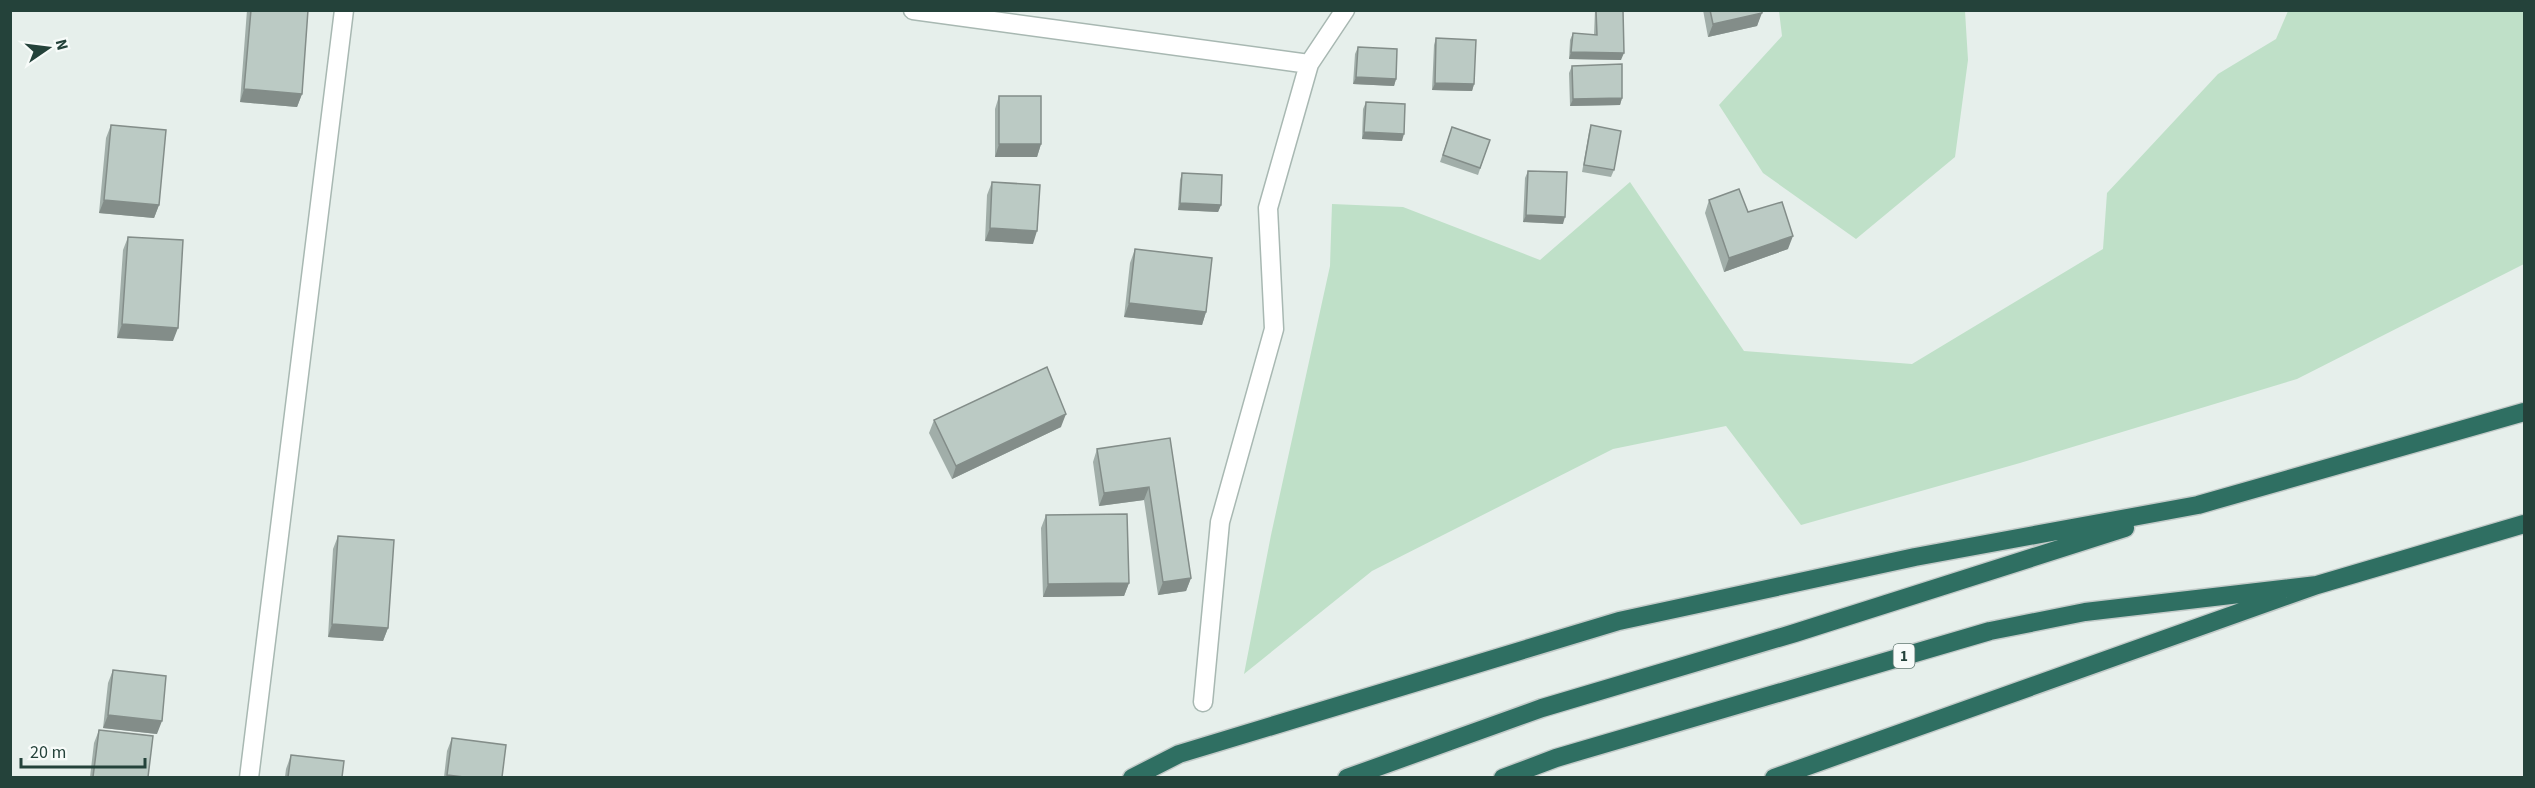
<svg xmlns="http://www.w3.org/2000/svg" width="2535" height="788" font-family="'Source Sans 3',sans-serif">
<rect width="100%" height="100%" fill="#e6efeb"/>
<path fill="#bfe0c8" d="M 1779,11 L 1965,11 L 1968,60 L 1955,157 L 1856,239 L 1763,173 L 1719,105 L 1782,36 Z
M 2288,11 L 2524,11 L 2524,264 L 2297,379 L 2020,463 L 1801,525 L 1726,426 L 1613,449 L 1372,571 L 1244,674 L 1271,535 L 1330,266 L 1332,204 L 1403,207 L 1540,260 L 1630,182 L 1744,351 L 1912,364 L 2103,249 L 2107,193 L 2218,74 L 2276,39 Z"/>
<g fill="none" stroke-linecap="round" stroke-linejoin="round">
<g stroke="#a8b8b2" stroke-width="21">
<path id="minor" d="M 913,10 L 1309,64
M 1203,702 L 1220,522 L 1274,329 L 1268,208 L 1309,64 L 1345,10
M 249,778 L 344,10"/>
</g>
<g stroke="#c2cac8" stroke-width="21">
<path id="highway" d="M 1132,778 L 1179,754 L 1619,621 L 1915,557 L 2198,505 L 2524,412
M 1347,778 L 1542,708 L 1795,633 L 2125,528
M 1503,778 L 1556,758 L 1990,631 L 2085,612 L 2317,585
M 1774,778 L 2317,585 L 2524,524"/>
</g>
<use href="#minor" stroke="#fff" stroke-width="18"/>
<use href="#highway" stroke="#2f6f62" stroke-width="18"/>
</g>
<path fill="#a1aea9" d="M 247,10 L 308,10 L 302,94 L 297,107 L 240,102 Z
M 1595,10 L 1623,10 L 1621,60 L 1569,59 L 1570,40 L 1573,33 L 1594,35 Z
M 1703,10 L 1762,10 L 1757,26 L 1708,37 Z
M 1436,38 L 1474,84 L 1472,91 L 1432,90 L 1434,45 Z
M 1358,47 L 1396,79 L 1394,86 L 1353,84 L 1355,54 Z
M 1572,66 L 1622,98 L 1620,105 L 1570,106 L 1569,73 Z
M 999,96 L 1041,144 L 1037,157 L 995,157 L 995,109 Z
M 1366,102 L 1402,141 L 1362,139 L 1363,109 Z
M 111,125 L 159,205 L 154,218 L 99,213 L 106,138 Z
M 1591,125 L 1614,170 L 1611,177 L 1582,172 L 1589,132 Z
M 1452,127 L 1490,140 L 1478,175 L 1440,162 Z
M 1528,171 L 1563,224 L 1523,222 L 1525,178 Z
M 1182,173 L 1221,205 L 1218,212 L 1178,210 L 1180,180 Z
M 992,182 L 1033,244 L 985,241 L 987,195 Z
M 1709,200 L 1748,212 L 1788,249 L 1724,272 L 1705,213 Z
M 128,237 L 173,341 L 117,338 L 123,250 Z
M 1135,249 L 1206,312 L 1202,325 L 1124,317 L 1130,263 Z
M 934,420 L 1061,427 L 952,479 L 929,433 Z
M 1170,438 L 1191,578 L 1186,591 L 1158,595 L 1144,500 L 1099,506 L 1093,462 L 1097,449 Z
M 1046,515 L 1129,583 L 1124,596 L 1043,597 L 1041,528 Z
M 338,536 L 388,628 L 383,641 L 328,637 L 333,549 Z
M 113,670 L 157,734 L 103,728 L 108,683 Z
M 99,730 L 148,777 L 90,777 L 94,743 Z
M 452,738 L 502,777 L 444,777 L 447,751 Z
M 291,755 L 342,777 L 285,777 L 286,769 Z"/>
<path fill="#838d89" d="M 1762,13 L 1757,26 L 1708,37 L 1713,24 Z
M 1571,52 L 1624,53 L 1621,60 L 1569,59 Z
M 1356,77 L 1396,79 L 1394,86 L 1353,84 Z
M 1435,83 L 1474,84 L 1472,91 L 1432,90 Z
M 244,89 L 302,94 L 297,107 L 240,102 Z
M 1622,98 L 1620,105 L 1570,106 L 1573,99 Z
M 1364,132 L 1404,134 L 1402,141 L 1362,139 Z
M 999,144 L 1041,144 L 1037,157 L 995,157 Z
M 104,200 L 159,205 L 154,218 L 99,213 Z
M 1180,203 L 1221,205 L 1218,212 L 1178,210 Z
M 1526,215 L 1565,217 L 1563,224 L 1523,222 Z
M 990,228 L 1037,231 L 1033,244 L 985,241 Z
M 1793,236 L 1788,249 L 1724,272 L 1729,258 Z
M 1129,303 L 1206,312 L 1202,325 L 1124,317 Z
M 122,324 L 178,328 L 173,341 L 117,338 Z
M 1066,414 L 1061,427 L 952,479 L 956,466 Z
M 1149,487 L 1144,500 L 1099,506 L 1104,493 Z
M 1191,578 L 1186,591 L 1158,595 L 1163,582 Z
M 1129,583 L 1124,596 L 1043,597 L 1048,584 Z
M 332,624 L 388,628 L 383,641 L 328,637 Z
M 108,715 L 162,721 L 157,734 L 103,728 Z
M 447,775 L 464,777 L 447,777 Z"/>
<path fill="#bbcac4" stroke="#838d89" stroke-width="1.5" d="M 251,10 L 308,10 L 302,94 L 244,89 Z
M 1596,10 L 1623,10 L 1624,53 L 1571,52 L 1573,33 L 1597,35 Z
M 1710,10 L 1762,10 L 1762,13 L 1713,24 Z
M 1436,38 L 1476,40 L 1474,84 L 1435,83 Z
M 1358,47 L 1397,49 L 1396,79 L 1356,77 Z
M 1622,64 L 1622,98 L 1573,99 L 1572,66 Z
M 999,96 L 1041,96 L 1041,144 L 999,144 Z
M 1366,102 L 1405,104 L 1404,134 L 1364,132 Z
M 111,125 L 166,130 L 159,205 L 104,200 Z
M 1591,125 L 1621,131 L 1614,170 L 1584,165 Z
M 1452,127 L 1490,140 L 1480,168 L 1443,155 Z
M 1528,171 L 1567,172 L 1565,217 L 1526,215 Z
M 1182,173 L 1222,175 L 1221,205 L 1180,203 Z
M 992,182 L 1040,185 L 1037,231 L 990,228 Z
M 1739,189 L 1748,212 L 1782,202 L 1793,236 L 1729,258 L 1709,200 Z
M 128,237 L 183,240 L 178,328 L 122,324 Z
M 1135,249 L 1212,258 L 1206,312 L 1129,303 Z
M 1047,367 L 1066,414 L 956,466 L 934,420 Z
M 1170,438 L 1191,578 L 1163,582 L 1149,487 L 1104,493 L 1097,449 Z
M 1127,514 L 1129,583 L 1048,584 L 1046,515 Z
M 338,536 L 394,540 L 388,628 L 332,624 Z
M 113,670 L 166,676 L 162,721 L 108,715 Z
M 99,730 L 153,736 L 148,777 L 93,777 Z
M 452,738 L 506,745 L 502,777 L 464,777 L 447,775 Z
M 291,755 L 344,761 L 342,777 L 288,777 Z"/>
<g text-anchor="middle" stroke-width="6" stroke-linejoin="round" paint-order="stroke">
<rect fill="#f7fbf9" stroke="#637a73" stroke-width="1.5" x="1893.5" y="644" width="21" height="24" rx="4.5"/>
<g font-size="15" font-weight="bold" fill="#24423a">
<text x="1904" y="661">1</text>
</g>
</g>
<rect width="2535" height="788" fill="none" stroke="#24423a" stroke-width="24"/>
<g transform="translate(48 48) rotate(76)" stroke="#f7fbf9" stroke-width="4.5" paint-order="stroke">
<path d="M0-4.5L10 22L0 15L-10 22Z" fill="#24423a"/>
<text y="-9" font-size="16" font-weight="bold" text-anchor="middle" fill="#24423a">N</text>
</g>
<path d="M21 758v9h124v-9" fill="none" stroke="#24423a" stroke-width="3"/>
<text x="30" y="758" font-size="18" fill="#24423a" stroke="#f7fbf9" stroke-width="4.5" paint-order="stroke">20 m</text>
</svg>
